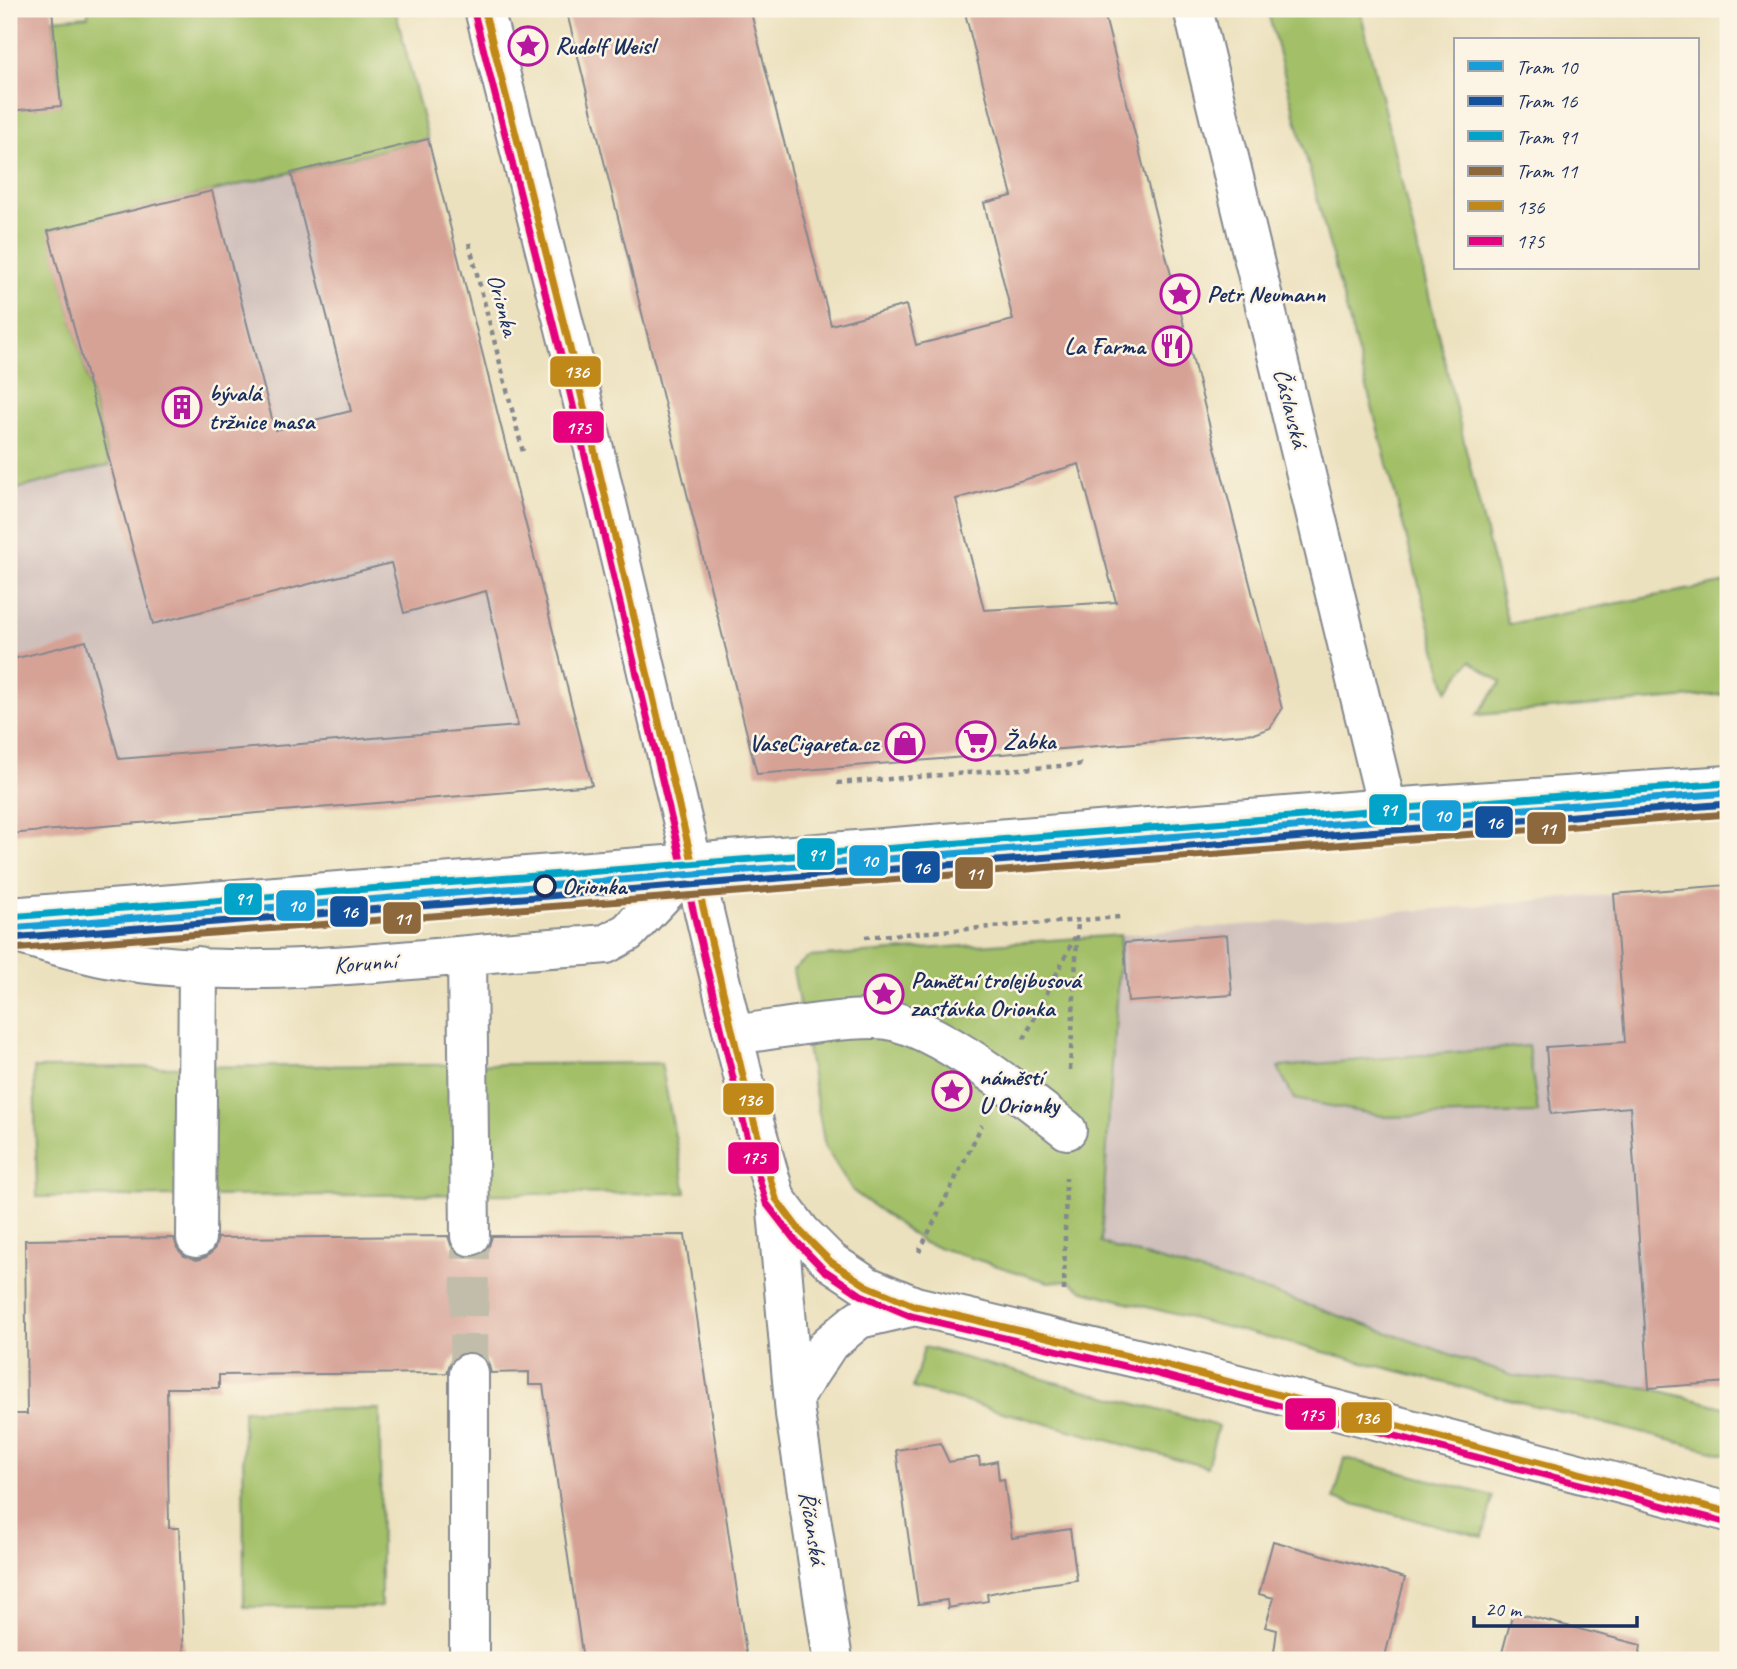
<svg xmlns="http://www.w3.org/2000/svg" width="1737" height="1669" font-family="Caveat,sans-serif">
<rect width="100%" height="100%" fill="#fcf5e5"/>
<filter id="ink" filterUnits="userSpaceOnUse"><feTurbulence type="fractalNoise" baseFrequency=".0143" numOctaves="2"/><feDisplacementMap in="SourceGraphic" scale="14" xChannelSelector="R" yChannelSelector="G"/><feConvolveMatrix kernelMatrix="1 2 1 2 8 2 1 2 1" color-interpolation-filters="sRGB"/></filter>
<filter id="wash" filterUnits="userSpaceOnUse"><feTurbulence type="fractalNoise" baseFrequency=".00686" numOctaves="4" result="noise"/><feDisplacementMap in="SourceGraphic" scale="28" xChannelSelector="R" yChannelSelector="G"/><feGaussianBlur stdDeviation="1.57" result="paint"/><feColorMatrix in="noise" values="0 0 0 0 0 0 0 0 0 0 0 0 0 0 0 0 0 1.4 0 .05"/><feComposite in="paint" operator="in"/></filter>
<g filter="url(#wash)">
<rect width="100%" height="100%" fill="#ece1be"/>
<path fill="#d0c0bc" d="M 428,139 L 592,785 L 9,834 L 9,491 L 109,464 L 48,231 Z
M 1728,885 L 1728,1382 L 1649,1388 L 1513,1376 L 1279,1295 L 1101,1243 L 1120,935 Z"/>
<path fill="#a3c067" stroke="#5f7862" stroke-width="2" d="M 88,9 L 395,9 L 428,139 L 49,231 L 110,465 L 9,491 L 9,110 L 61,105 L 53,19 L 88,16 Z
M 1267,9 L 1360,9 L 1508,624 L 1728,582 L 1728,694 L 1477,715 L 1501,682 L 1470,661 L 1447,691 Z
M 1120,935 L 1101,1243 L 1279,1295 L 1513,1376 L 1649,1388 L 1728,1408 L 1728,1455 L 1084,1291 L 1069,1281 L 1048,1282 L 924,1243 L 853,1191 L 825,1147 L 793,970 L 808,957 Z
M 1528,1046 L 1538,1113 L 1387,1117 L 1294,1099 L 1278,1067 Z
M 661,1063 L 686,1193 L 37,1197 L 34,1068 Z
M 924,1347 L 1218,1426 L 1207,1467 L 913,1388 Z
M 380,1409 L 381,1607 L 244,1607 L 243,1410 Z
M 1345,1458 L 1493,1496 L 1483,1537 L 1334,1499 Z
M 420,1653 L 420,1660 L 283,1660 L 283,1655 Z"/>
<g id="blocks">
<path fill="#d6a296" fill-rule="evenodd" d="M 9,9 L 52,9 L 61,106 L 9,111 Z
M 566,9 L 750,9 L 831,325 L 906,305 L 916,345 L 1013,320 L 984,203 L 1012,196 L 964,9 L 1103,9 L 1282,709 L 1270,728 L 1256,733 L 757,774 ZM 1079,464 L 1116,602 L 984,610 L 956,499 Z
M 428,139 L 592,785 L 9,834 L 9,660 L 86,641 L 119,759 L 518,726 L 486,591 L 404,613 L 391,563 L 153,624 L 48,231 L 212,191 L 275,430 L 351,411 L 291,173 Z
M 1728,885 L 1728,1382 L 1649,1388 L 1630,1107 L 1551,1114 L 1546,1047 L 1625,1042 L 1614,894 Z
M 1227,935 L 1232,995 L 1128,1002 L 1124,943 Z
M 685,1235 L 747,1660 L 583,1660 L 543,1385 L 529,1385 L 529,1372 L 491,1373 L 488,1362 L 480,1354 L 470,1351 L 458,1354 L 450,1363 L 447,1373 L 219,1375 L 219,1388 L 167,1388 L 169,1528 L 179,1528 L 184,1660 L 9,1660 L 9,1414 L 27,1414 L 25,1240 L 174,1238 L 177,1248 L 184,1256 L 197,1260 L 206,1257 L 214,1250 L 218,1238 L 448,1236 L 452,1248 L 459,1255 L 470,1258 L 482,1254 L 489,1246 L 492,1236 Z
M 940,1443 L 949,1462 L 979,1457 L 980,1465 L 997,1461 L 999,1480 L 1004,1479 L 1012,1538 L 1070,1529 L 1077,1580 L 1016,1588 L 987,1594 L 988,1601 L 948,1608 L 947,1600 L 918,1604 L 896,1450 Z
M 1273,1541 L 1405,1578 L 1384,1660 L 1273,1660 L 1277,1630 L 1265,1627 L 1274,1598 L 1259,1594 Z
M 1513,1612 L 1641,1645 L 1639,1660 L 1500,1660 Z"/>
</g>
</g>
<g filter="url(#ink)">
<use href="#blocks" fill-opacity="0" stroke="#84888e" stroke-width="2"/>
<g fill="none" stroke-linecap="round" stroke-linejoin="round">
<path stroke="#c2bdab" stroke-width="38" stroke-dasharray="38 19" stroke-linecap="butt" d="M 469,1373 L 470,1236"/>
<g stroke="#84888e" stroke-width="42">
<path id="minor" d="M 484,9 L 570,348 L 754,1122 L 776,1199 L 801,1232 L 831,1262 L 867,1286 L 915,1306 L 1157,1363 L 1728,1512
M 1193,9 L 1387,808
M 9,917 L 1387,808 L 1728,785
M 9,932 C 43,941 77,953 112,959 C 268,985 428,954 584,946 L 606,944 L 628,932 L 692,864
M 467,955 L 470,1236
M 733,1035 C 780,1029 829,1019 876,1019 C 930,1019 1024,1097 1067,1130
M 776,1199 L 795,1414 L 833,1660
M 196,1238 L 198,966
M 469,1373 L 469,1660
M 795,1395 L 828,1345 L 859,1319 L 915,1306"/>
</g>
<path stroke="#84888e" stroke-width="4.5" stroke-dasharray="5 5" stroke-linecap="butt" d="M 469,243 L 524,456
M 837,783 L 1086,764
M 865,937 L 1120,917
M 1024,1039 L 1075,937
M 1070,1070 L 1078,921
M 919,1252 L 982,1125
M 1064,1291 L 1066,1177"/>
<use href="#minor" stroke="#fff" stroke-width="38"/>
<g stroke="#fcf5e5" stroke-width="12">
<path id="bus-1" d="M 484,9 L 570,348 L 754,1122 L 776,1199 L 801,1232 L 831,1262 L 867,1286 L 915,1306 L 1157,1363 L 1728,1512
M 692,864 L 1387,808 L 1728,785"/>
</g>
<g stroke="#fcf5e5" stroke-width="12">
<path id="bus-2" d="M 474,12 L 560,351 L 744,1124 L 766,1203 L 794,1239 L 824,1270 L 861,1295 L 911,1316 L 1154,1373 L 1725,1522
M 693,874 L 1388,818 L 1728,796"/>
</g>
<use href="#bus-1" stroke="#c08818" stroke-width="7"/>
<use href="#bus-2" stroke="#e5007d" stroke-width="7"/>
<g stroke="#fcf5e5" stroke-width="12">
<path id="tram-1" d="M 9,928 L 1728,793"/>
</g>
<g stroke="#fcf5e5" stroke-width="12">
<path id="tram-2" d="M 10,938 L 1728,804"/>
</g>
<g stroke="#fcf5e5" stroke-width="12">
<path id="tram-3" d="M 9,917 L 1727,783"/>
</g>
<g stroke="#fcf5e5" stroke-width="12">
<path id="tram-4" d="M 11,949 L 1728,814"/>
</g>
<use href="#tram-1" stroke="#179ed8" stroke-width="7"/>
<use href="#tram-2" stroke="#13519c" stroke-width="7"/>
<use href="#tram-3" stroke="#01a3c8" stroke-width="7"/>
<use href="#tram-4" stroke="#8c683c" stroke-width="7"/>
</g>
</g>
<defs>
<g id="sight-ring" transform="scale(2.0125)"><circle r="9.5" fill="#fcf5e5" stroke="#b5179e" stroke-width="1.5"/><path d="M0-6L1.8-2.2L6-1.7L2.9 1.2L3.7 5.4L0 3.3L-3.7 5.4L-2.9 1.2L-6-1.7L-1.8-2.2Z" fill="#b5179e"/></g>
<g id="restaurant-ring" transform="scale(2.0125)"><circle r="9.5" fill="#fcf5e5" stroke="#b5179e" stroke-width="1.5"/><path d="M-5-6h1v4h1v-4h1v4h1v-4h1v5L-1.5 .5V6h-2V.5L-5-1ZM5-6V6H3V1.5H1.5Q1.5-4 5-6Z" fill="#b5179e"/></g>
<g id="building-ring" transform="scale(2.0125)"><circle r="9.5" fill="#fcf5e5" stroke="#b5179e" stroke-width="1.5"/><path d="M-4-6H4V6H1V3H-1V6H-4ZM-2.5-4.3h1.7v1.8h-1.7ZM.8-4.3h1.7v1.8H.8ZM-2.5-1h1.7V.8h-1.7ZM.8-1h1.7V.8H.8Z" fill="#b5179e"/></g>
<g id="supermarket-ring" transform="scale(2.0125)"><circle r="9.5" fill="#fcf5e5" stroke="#b5179e" stroke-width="1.5"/><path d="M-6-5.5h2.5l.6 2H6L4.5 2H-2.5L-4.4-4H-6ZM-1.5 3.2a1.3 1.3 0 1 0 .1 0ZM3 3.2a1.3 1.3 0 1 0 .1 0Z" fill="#b5179e"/></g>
<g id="shop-ring" transform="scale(2.0125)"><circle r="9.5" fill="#fcf5e5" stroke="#b5179e" stroke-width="1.5"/><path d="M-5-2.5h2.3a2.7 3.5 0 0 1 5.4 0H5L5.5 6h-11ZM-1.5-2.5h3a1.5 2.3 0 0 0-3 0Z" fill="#b5179e"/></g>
</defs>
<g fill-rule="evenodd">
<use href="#sight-ring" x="528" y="46"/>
<use href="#sight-ring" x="1180" y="294"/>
<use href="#restaurant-ring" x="1172" y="346"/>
<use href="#building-ring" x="182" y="407"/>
<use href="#supermarket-ring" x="976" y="741"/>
<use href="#shop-ring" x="905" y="743"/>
<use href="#sight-ring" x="884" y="994"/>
<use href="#sight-ring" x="952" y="1091"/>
</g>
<circle fill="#fcf5e5" stroke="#1b2f5e" stroke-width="3.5" cx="545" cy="886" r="10"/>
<g text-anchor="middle" stroke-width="5" stroke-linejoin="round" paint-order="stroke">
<g font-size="24" font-weight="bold" fill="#1b2f5e" stroke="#fcf5e5" text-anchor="start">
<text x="555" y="54">Rudolf Weisl</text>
<text x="1207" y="302">Petr Neumann</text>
<text x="1145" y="354" text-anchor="end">La Farma</text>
<text x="209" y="401">bývalá<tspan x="209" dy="28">tržnice masa</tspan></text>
<text x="1003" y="749">Žabka</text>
<text x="878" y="751" text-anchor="end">VaseCigareta.cz</text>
<text x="911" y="988">Pamětní trolejbusová<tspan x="911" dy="28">zastávka Orionka</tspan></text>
<text x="979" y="1085">náměstí<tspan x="979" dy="28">U Orionky</tspan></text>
</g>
<g font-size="24" fill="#1b2f5e" stroke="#fcf5e5">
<text transform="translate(503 305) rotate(75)" y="8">Orionka</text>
<text transform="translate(1291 408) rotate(76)" y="8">Čáslavská</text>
<text transform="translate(365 963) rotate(-4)" y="8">Korunní</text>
<text transform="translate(813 1528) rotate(81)" y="8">Říčanská</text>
</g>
<g font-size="24" font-weight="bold" fill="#1b2f5e" stroke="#fcf5e5" text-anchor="start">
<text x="562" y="894">Orionka</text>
</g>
</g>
<g stroke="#fcf5e5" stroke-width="2.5">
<rect x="549" y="355" width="53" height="33" rx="7" fill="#c08818"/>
<rect x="552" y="410" width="53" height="34" rx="7" fill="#e5007d"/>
<rect x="1368" y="793" width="40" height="33" rx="7" fill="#01a3c8"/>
<rect x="1421" y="799" width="41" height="33" rx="7" fill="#179ed8"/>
<rect x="1474" y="805" width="40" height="34" rx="7" fill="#13519c"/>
<rect x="1526" y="811" width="41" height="34" rx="7" fill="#8c683c"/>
<rect x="796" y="837" width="40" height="34" rx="7" fill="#01a3c8"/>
<rect x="848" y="844" width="41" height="33" rx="7" fill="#179ed8"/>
<rect x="901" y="850" width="40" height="34" rx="7" fill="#13519c"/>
<rect x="954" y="856" width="40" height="34" rx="7" fill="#8c683c"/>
<rect x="223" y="882" width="40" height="34" rx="7" fill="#01a3c8"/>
<rect x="275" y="889" width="41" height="33" rx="7" fill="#179ed8"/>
<rect x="329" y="895" width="40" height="33" rx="7" fill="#13519c"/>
<rect x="382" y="901" width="40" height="34" rx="7" fill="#8c683c"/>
<rect x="722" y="1082" width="53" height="34" rx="7" fill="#c08818"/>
<rect x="727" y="1141" width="53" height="34" rx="7" fill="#e5007d"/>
<rect x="1284" y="1397" width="53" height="34" rx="7" fill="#e5007d"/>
<rect x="1340" y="1401" width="53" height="33" rx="7" fill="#c08818"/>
</g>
<g font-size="19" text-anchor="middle" font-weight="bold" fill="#fff">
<text x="576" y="378">136</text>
<text x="578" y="434">175</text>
<text x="1388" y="816">91</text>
<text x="1442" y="822">10</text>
<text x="1494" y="829">16</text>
<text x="1547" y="835">11</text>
<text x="816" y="861">91</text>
<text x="869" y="867">10</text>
<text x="921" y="874">16</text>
<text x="974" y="880">11</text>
<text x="243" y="905">91</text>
<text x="296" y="912">10</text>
<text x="349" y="918">16</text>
<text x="402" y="925">11</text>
<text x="749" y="1106">136</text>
<text x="753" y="1164">175</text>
<text x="1311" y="1421">175</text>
<text x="1366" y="1424">136</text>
</g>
<rect width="1737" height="1669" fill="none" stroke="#fcf5e5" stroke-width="35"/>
<rect x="1454" y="38" width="245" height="231" fill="#fcf5e5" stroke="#a2a6af" stroke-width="2"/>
<rect x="1468" y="61" width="35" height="10" fill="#179ed8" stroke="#a2a6af" stroke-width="2"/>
<text x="1516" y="74" font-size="21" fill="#1b2f5e">Tram 10</text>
<rect x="1468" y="96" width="35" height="10" fill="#13519c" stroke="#a2a6af" stroke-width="2"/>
<text x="1516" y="108" font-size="21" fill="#1b2f5e">Tram 16</text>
<rect x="1468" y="131" width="35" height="10" fill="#01a3c8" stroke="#a2a6af" stroke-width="2"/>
<text x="1516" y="144" font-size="21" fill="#1b2f5e">Tram 91</text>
<rect x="1468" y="166" width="35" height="10" fill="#8c683c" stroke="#a2a6af" stroke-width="2"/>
<text x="1516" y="178" font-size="21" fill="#1b2f5e">Tram 11</text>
<rect x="1468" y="201" width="35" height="10" fill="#c08818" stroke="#a2a6af" stroke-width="2"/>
<text x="1516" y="214" font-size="21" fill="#1b2f5e">136</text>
<rect x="1468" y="236" width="35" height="10" fill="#e5007d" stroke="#a2a6af" stroke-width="2"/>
<text x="1516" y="248" font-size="21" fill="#1b2f5e">175</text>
<path d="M1474 1616v10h163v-10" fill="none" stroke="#1b2f5e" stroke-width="3.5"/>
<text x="1485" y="1616" font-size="21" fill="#1b2f5e" stroke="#fcf5e5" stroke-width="5" paint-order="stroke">20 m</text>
</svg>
